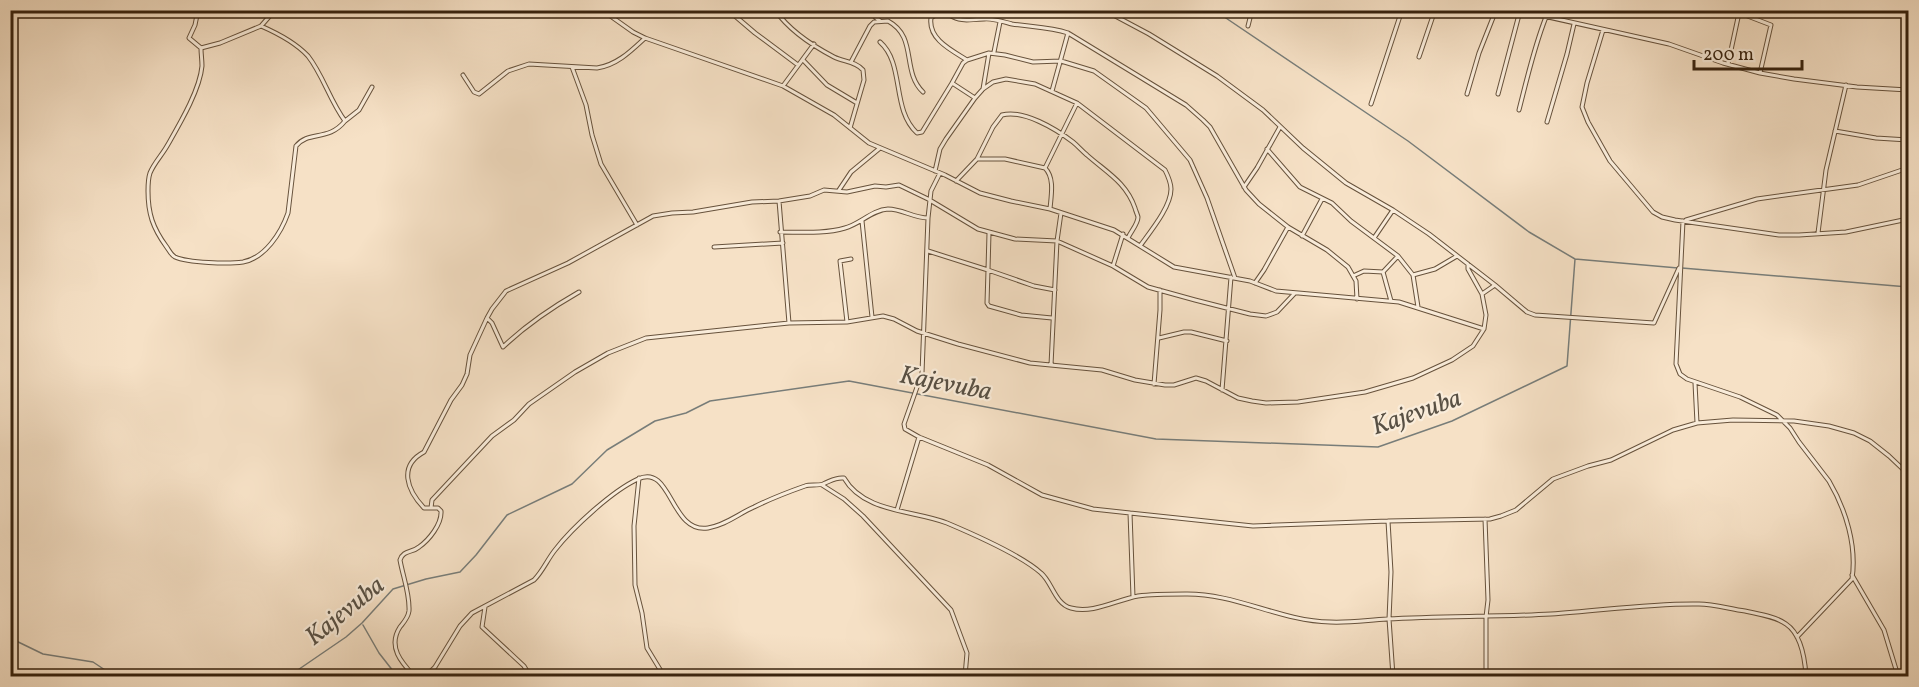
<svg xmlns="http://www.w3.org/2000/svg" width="1919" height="687" font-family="Vollkorn,serif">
<rect width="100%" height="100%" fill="#f6e1c6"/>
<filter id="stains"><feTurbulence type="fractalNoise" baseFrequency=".00333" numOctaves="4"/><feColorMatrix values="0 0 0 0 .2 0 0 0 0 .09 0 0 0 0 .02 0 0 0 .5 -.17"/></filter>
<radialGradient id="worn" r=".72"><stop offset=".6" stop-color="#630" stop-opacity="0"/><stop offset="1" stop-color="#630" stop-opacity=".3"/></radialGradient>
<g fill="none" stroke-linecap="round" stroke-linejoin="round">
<path stroke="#787d79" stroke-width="1.5" d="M 1214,10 L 1408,141 L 1529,232 L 1575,259 L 1678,268
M 1682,268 L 1908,287
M 363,625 L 379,653 L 397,676
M 10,638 L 43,654 L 93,662 L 114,676
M 289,676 L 346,637 L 362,623 L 393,589 L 426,579 L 460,572 L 476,555 L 507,515 L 572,484 L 607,450 L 655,421 L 686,413 L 710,401 L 849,381 L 1156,439 L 1378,447 L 1452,421 L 1567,366 L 1575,259"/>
<g stroke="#67523c" stroke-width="5">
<path id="minor" d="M 198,10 L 195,25 L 189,38 L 201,48
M 275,10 L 261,26 L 220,43 L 201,48 C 201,54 202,60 202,66 C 200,90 179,125 167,146 C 162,155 154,163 150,173 C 148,179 148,185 148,191 C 148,214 153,228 166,246 C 169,250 171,255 175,257 C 188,263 229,264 243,262 C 265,258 281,233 288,213 L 296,146 C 309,130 328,142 345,121
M 602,10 L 633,32 L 645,38 L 783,86 L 834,115 L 869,143 L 945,175 L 980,193 L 1011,201 L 1050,209 L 1114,230 L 1174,267 L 1250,281 L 1276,291 L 1399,302 L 1484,329
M 728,10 L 755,33 L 798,65
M 775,10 C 789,30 813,46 834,57 C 844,62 855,61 863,70 L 864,80 L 850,128
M 867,10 L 880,21
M 940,10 C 963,23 960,20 984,19 C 993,18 1004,22 1012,24 C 1031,27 1050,27 1068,33 L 1186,105 L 1203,120 L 1210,127 L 1246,190 L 1259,204 L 1288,227 L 1327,250 L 1348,267 L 1356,281 L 1357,299
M 1517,10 L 1669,44 L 1723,63 L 1760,73 L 1794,79 L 1857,87 L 1908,90
M 1732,10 L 1771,25 L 1760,73
M 659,12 L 662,10
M 940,12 L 931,18 C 928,39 951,50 967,60
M 261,26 C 277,33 296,43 308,56 C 323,75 330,101 345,121 L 359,110 L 372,87
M 1248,26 L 1252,10
M 1603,30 L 1587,83 L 1582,107 L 1588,122 L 1610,161 L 1653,212 L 1662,217 L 1675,220 L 1779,235 L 1799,235 L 1846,232 L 1908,219
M 880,42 C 905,64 891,109 917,133 L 922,132 L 952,83
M 994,52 L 1000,22
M 1419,57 L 1435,10
M 803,60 L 827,85 L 857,103
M 851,62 L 870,26 L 874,22 L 888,21 C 918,37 901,71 923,92
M 1728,64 L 1739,13
M 572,67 L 586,105 L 592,135 L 601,164 L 637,225
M 463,75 L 474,92 L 479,94 L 508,71 L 529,64 L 597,68 C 617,65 631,51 645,38
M 783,86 L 814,44
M 983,89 L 989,53
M 1052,91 L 1068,33
M 1467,94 L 1479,53 L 1496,10
M 1498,94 L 1520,11
M 975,98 L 952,83 L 963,63 L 967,60 L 989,53 L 1005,55 L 1033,62 L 1061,61 L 1094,71 L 1146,108 L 1190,160 L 1207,198 L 1235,278
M 1371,104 L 1402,10
M 1519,110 C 1527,79 1534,47 1546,17
M 1547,122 L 1567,54 L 1574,24
M 1835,131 L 1876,138 L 1908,140
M 1267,149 L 1300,187 L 1332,203 L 1351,221 L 1398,256 L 1413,275 L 1418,307
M 977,159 L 1005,159 L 1045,168 C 1055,178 1051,196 1050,209
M 1045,168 L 1077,103
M 935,171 L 940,149 L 946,139 L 975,98 L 983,89 L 993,82 L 1006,79 L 1035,84 L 1077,103 L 1165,170 C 1168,176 1171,183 1171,189 C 1171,207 1150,232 1140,246
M 956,181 L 977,159 L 993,127 L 1002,115 C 1023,109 1056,129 1073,142 C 1078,146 1082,151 1087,155 C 1106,172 1126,182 1135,208 C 1135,209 1138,216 1138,217 C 1138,224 1131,231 1128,238
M 1244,187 L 1257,168 L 1280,127
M 839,190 L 851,172 L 880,148
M 779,201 L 789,323
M 1686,220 L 1757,199 L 1858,185 L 1908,168
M 862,221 L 872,317
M 1683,221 L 1676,364 L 1680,374 L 1687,379 L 1740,397 L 1777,415 L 1790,428 L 1799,442 L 1829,481 C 1846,510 1857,546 1852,579 L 1797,637
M 780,232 C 801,232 825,234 845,228 C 860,224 872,210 888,209 C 902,209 914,218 928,218
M 989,233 L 988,270 L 1034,286 L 1055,290
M 1818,233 L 1826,170 L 1846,85
M 1302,236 L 1322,199
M 1374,238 L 1393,210
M 714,247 L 783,243
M 928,251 L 988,270 L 987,303 L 989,306 L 1021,315 L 1052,318
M 1468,264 L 1468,269 L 1482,294
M 1113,266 L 1123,234
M 1383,272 L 1398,256
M 1413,275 L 1435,269 L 1457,256
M 1353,276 L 1364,271 L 1383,272 L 1391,301
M 1255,283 L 1264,270 L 1288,227
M 1495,285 L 1527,312 L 1535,315 L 1654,323 L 1679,268
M 487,318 L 492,323 L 503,347 C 526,325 551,308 579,292
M 847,322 L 840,261 L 851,259
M 1159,338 L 1184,332 L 1191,332 L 1227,341
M 1051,365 L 1057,241 L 1061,213
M 1695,383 L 1697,423
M 1154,384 L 1160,310 L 1160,290
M 1222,390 L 1231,277
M 919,437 L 988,465 L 1042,495 L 1093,509 L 1130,513
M 639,478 L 634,526 L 635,585 L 642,613 L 647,648 L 664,676
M 822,485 L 844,499 L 863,516 L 951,610 L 967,653 L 965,676
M 431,508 L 424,508 C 407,490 398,466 424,452 L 451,400 L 462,385 L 467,374 L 470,355 L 487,318 L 492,309 L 506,291 L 568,263 L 653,216 L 672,213 L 693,212 L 752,202 L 779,201 L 810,196 L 824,190 L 847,192 L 875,186 L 886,187 L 899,185 L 928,199 L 978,229 L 1015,239 L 1057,241 L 1113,266 L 1148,287 L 1195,300 L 1250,314 L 1266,316 L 1277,312 L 1295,293
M 897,510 L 919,437 L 905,429 L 904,424 L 922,373 L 928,218 L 931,191 L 940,173
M 1485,519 L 1488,600 L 1486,617 L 1486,676
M 1852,575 L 1884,630 L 1898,676
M 1133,597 L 1130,513 L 1253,526 L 1388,521
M 485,607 L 482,627 L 524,666 L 530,676
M 414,676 C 402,663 387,647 400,627 C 404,622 408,618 409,611 C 410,594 403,577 400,560 C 403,550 412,553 419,547 C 429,540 442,524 441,511 L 438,508 L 431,508 L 432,500 L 492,436 L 514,420 L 529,404 L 575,372 L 608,353 L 646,338 L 789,323 L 847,322 L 883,316 L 894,319 L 917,331 L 958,344 L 1030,363 L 1102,370 L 1135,380 L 1165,385 L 1174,385 L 1196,378 L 1206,381 L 1238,398 L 1252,401 L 1266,403 L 1298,402 L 1365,392 L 1413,378 L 1452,360 L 1473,346 L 1484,329 L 1486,315 L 1482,294 L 1495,285 L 1429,234 L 1393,210 L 1346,183 L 1303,148 L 1263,110 L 1217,76 L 1149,34 L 1104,10
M 426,676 L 435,667 L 460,626 L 472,613 L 534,580 C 543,571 547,560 555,550 C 572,528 612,491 638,479 C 672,463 670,534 708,528 C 726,525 738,514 754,507 C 770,499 788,492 805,486 C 810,484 817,486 823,484 C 831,481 835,477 844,478 C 864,513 914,510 947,523 C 973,534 1021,555 1041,573 C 1052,582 1055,604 1071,608 C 1093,614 1116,600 1138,596 C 1153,594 1169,594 1185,594 C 1235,593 1280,621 1330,622 C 1349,623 1368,620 1387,619 C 1442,616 1497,617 1551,614 C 1600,611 1649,603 1699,604 C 1714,604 1730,609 1745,611 C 1758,614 1775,616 1786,624 C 1801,634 1805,660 1806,676
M 1393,676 L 1389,619 L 1391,572 L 1388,521 L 1490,519 L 1501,516 L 1516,510 L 1553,479 L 1588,466 L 1611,460 L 1673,430 L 1697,423 L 1733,420 L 1794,421 L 1829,426 L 1854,433 L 1870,441 L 1889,456 L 1908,474"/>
</g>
<use href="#minor" stroke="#f9ecda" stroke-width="3"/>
</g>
<g text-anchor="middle" stroke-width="4.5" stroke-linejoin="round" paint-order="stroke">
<g font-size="26" font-style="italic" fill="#585044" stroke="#f9ecda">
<text transform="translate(946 382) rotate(11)" y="9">Kajevuba</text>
<text transform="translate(1416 411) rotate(-19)" y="9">Kajevuba</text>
<text transform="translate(344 610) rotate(-39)" y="9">Kajevuba</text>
</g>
</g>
<rect width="1919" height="687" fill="none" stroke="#f6e1c6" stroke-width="36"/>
<rect x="12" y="12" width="1895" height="663" fill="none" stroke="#37220e" stroke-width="3"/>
<rect x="18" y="18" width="1883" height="651" fill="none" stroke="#37220e" stroke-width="1.5"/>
<path d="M1694 60v9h108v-9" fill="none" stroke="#37220e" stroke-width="3"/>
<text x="1703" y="60" font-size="18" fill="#37220e" stroke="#f9ecda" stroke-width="4.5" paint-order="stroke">200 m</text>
<rect width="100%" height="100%" filter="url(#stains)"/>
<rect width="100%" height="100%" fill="url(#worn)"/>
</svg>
